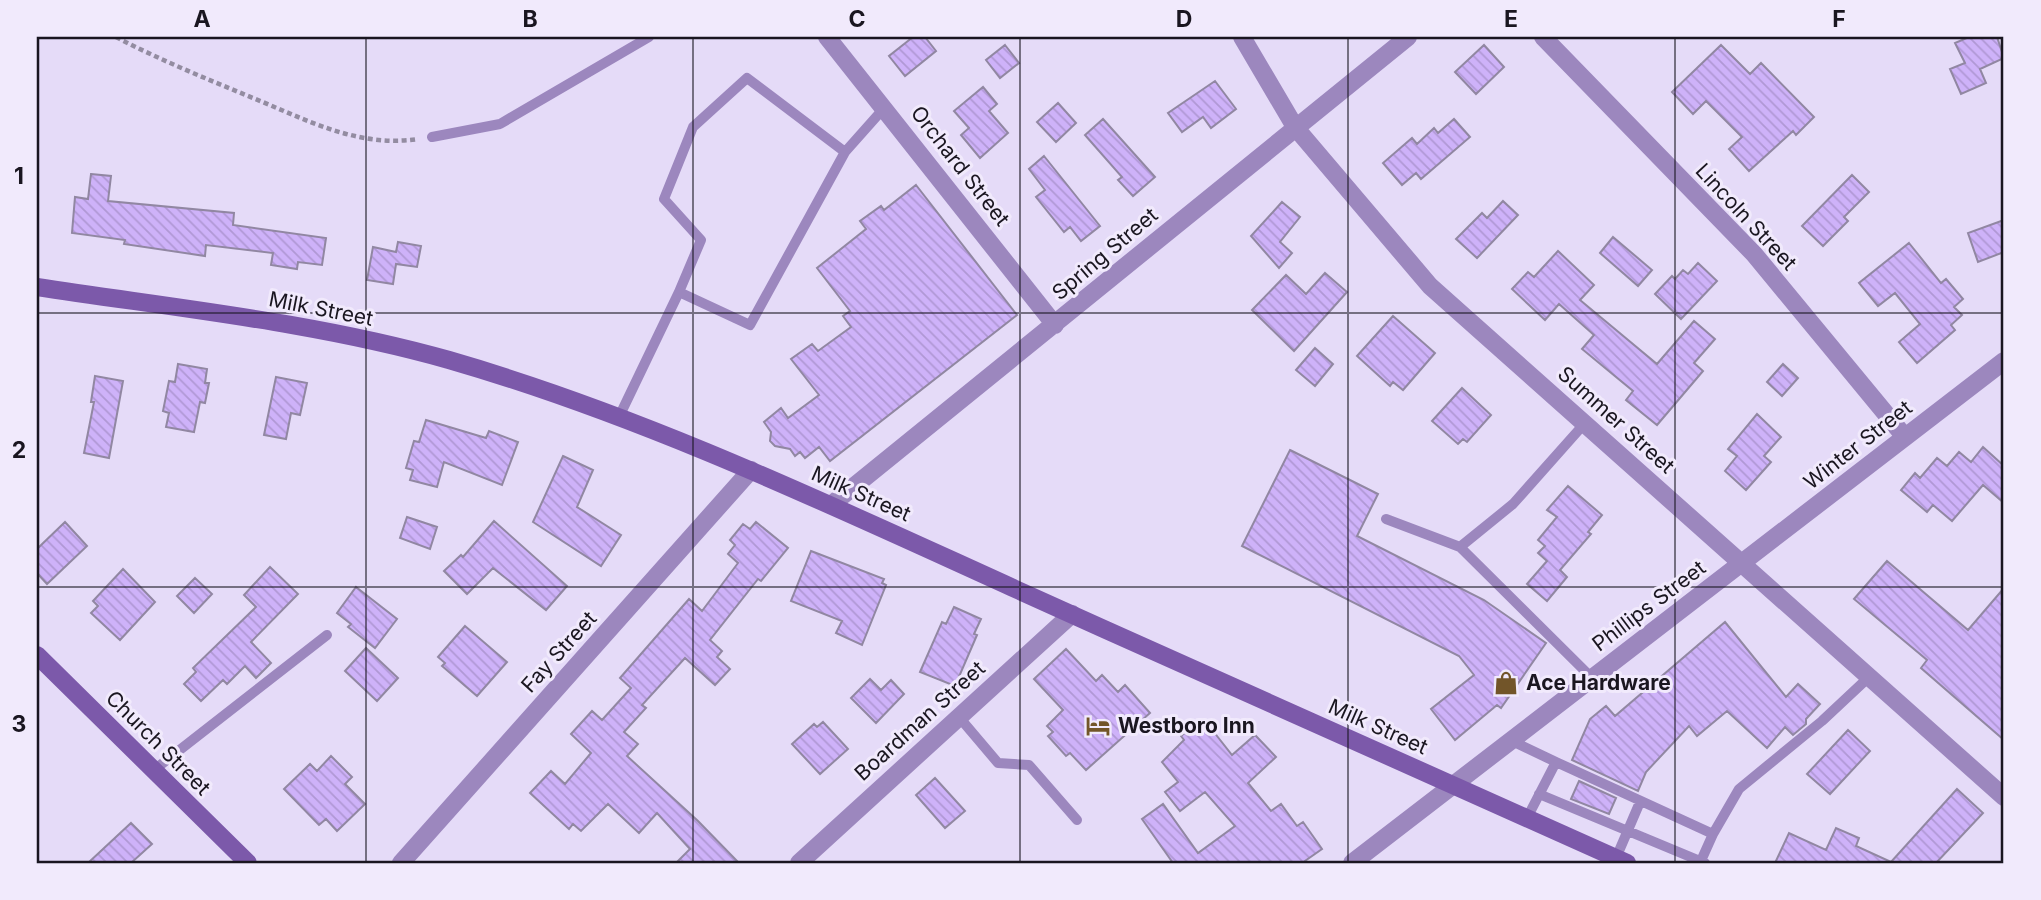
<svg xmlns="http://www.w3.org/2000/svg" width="2041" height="900" font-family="Inter,sans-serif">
<defs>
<pattern id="building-back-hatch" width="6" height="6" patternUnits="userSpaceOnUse" patternTransform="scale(1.75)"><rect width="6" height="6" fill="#ceb2f9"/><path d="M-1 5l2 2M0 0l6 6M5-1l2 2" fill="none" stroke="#b098d5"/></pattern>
</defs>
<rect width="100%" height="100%" fill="#e5dbf8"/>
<path fill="url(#building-back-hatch)" stroke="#9187a2" stroke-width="2" d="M 913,37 L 925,37 L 936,51 L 905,76 L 889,56 Z
M 1969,37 L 1997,37 L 2004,58 L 1980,69 L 1986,83 L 1961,94 L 1950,69 L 1965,63 L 1955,43 Z
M 1005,45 L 1019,63 L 1000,78 L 986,60 Z
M 1484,45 L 1504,67 L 1476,94 L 1455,72 Z
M 1721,45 L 1750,74 L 1761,63 L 1814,117 L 1796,135 L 1793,131 L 1749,171 L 1729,149 L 1742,137 L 1706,101 L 1693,114 L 1672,92 Z
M 1215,81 L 1236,109 L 1211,128 L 1203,117 L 1182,132 L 1168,113 Z
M 983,87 L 997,104 L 989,111 L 1008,133 L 980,158 L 961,135 L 969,128 L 954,111 Z
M 1058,103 L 1076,123 L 1056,142 L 1037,122 Z
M 1103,119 L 1155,177 L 1133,196 L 1118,180 L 1122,177 L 1085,135 Z
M 1454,119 L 1470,137 L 1421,179 L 1416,173 L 1402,185 L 1383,163 L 1412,138 L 1417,144 L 1434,128 L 1438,133 Z
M 1044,156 L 1100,226 L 1081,241 L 1070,227 L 1064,232 L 1036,197 L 1045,190 L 1029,169 Z
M 91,174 L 111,176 L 108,201 L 234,213 L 233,225 L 326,238 L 322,265 L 298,262 L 297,269 L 271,265 L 273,253 L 206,245 L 205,256 L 124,244 L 125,240 L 72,233 L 75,197 L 88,199 Z
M 1852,175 L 1869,192 L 1844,217 L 1848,221 L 1823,246 L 1802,226 Z
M 916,185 L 1017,315 L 830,461 L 819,447 L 805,458 L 800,452 L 795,456 L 790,449 L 775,446 L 770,441 L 771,432 L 764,422 L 781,408 L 788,418 L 819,395 L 791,359 L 812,344 L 818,351 L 851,327 L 843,316 L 850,311 L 817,268 L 866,229 L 860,221 L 881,206 L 884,210 Z
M 1503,201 L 1518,215 L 1477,258 L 1456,239 L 1482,213 L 1487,218 Z
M 1282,202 L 1300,217 L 1280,242 L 1292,253 L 1279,268 L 1251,236 Z
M 2004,220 L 2004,252 L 1978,262 L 1968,233 Z
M 1613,237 L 1652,270 L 1638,286 L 1600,253 Z
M 398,242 L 421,246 L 417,267 L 396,264 L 393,284 L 367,280 L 373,247 L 396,252 Z
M 1909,243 L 1941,283 L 1946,279 L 1963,299 L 1954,307 L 1962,315 L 1951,325 L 1955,330 L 1917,363 L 1899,342 L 1920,324 L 1895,293 L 1878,306 L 1859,283 Z
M 1558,251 L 1594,285 L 1580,300 L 1657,364 L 1694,321 L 1715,339 L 1694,363 L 1703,371 L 1657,425 L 1626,400 L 1633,391 L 1582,349 L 1594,335 L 1559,304 L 1545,320 L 1512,289 L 1528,272 L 1534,277 Z
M 1698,263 L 1717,281 L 1681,319 L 1655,294 L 1672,276 L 1675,279 L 1683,270 L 1688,274 Z
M 1325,273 L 1347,292 L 1294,351 L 1252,310 L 1286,275 L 1306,294 Z
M 1393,316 L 1435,353 L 1403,390 L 1393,382 L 1390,386 L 1357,356 Z
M 1315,348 L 1333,364 L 1315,386 L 1296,370 Z
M 178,364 L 207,369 L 205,383 L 209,383 L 205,403 L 200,402 L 194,432 L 166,427 L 169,413 L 163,411 L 169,381 L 175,382 Z
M 1783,364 L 1798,378 L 1782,396 L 1767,382 Z
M 95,376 L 123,381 L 109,458 L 84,453 L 94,402 L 91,402 Z
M 276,377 L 307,383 L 300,415 L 291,413 L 286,439 L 264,435 Z
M 1462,388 L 1491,415 L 1467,442 L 1463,439 L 1458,444 L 1432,421 Z
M 1757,414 L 1781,437 L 1764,456 L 1771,462 L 1746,490 L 1725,471 L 1737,456 L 1728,449 Z
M 426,420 L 486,438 L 489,431 L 518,442 L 502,485 L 444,462 L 437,487 L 410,480 L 413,470 L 406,468 L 414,441 L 419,442 Z
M 1983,447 L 2004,466 L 2004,503 L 1983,485 L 1952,521 L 1933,505 L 1927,512 L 1901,490 L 1915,473 L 1920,478 L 1937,458 L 1947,466 L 1959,452 L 1971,462 Z
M 1290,450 L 1378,494 L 1357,536 L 1484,600 L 1546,643 L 1501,708 L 1497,705 L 1455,740 L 1431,709 L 1474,675 L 1459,656 L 1242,546 Z
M 563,456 L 593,470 L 577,507 L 621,535 L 601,566 L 533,522 Z
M 1568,486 L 1602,515 L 1588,532 L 1591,534 L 1560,570 L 1567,577 L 1547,601 L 1527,584 L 1547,561 L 1538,553 L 1545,546 L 1538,540 L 1557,517 L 1547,510 Z
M 407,517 L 437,527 L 430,549 L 400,538 Z
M 494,521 L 567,586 L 546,610 L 493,568 L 467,594 L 444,571 L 461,555 L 463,557 Z
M 65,522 L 87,546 L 47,584 L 37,573 L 37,549 Z
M 756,522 L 788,548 L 761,581 L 758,579 L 710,640 L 722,651 L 717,657 L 730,669 L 715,685 L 685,658 L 642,705 L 646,708 L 624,732 L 638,744 L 627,756 L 698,821 L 739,863 L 676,863 L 690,849 L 657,813 L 639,833 L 608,804 L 581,831 L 573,824 L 569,829 L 530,793 L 551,771 L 565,784 L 591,753 L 571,734 L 592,711 L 602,720 L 631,688 L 620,678 L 689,599 L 702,611 L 738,563 L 728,554 L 735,545 L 730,540 L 743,524 L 750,529 Z
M 811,551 L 884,579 L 882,583 L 886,585 L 862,645 L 836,633 L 842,621 L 791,601 Z
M 1887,561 L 1968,630 L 2004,588 L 2004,740 L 1921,668 L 1927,660 L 1854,599 Z
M 270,567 L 298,594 L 251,642 L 271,663 L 256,678 L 245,666 L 227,684 L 223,680 L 201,701 L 184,684 L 196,672 L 193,668 L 256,607 L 244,595 Z
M 123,569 L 155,602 L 120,640 L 91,613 L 98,606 L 93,601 Z
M 195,578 L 212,594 L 194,613 L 177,596 Z
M 356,587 L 397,619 L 375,648 L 348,627 L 351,624 L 337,613 Z
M 954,607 L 981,619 L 974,634 L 977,635 L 955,686 L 920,672 L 942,622 L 946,624 Z
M 1725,622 L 1786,697 L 1798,684 L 1820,704 L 1806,719 L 1806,724 L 1793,735 L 1785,727 L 1767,748 L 1727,711 L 1697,736 L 1689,726 L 1646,772 L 1638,791 L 1572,760 L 1590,719 L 1606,706 L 1615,716 Z
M 465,626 L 507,662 L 477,696 L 442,666 L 445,663 L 438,657 Z
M 366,648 L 398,678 L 377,701 L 345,671 Z
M 1066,649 L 1096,681 L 1102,675 L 1118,692 L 1125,685 L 1150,713 L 1086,770 L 1070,753 L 1066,756 L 1048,736 L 1053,732 L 1047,726 L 1063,710 L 1034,679 Z
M 870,679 L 881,690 L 891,680 L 904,694 L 876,723 L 851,698 Z
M 823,722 L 848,749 L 820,774 L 792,744 L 814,724 L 817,727 Z
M 1206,722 L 1232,755 L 1255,735 L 1276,757 L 1248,783 L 1271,811 L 1281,804 L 1297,826 L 1303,822 L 1322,849 L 1302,863 L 1173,863 L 1142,819 L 1163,804 L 1198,853 L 1235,826 L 1205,792 L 1180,811 L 1165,792 L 1178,782 L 1162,762 L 1184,740 L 1181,736 L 1197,723 L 1200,727 Z
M 1848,730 L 1870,751 L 1830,794 L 1807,774 Z
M 331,756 L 352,777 L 345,784 L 365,804 L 337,831 L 326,819 L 319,825 L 284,789 L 310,764 L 317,771 Z
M 935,778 L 965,811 L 945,828 L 916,795 Z
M 1579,781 L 1616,798 L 1609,814 L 1571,799 Z
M 1957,789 L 1983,813 L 1936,863 L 1775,863 L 1789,833 L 1826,850 L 1836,828 L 1859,838 L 1856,846 L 1891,862 Z
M 131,823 L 152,844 L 131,863 L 88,863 Z"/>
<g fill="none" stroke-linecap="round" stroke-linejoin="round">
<path stroke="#938ca1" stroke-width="4.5" stroke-dasharray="5 3.5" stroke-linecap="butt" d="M 116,37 C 160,60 207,79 253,98 C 307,120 358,148 418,139"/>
<path stroke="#9c87be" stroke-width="10" d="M 432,137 L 500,124 L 649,37
M 679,292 L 701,240 L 664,199 L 693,127 L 747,78 L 845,152
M 618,419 L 679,292 L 750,325 L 845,152 L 885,107
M 1386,519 L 1460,547 L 1513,504 L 1585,423
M 1460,547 L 1592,678
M 959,717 L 998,763 L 1029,765 L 1077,820
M 1510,740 L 1556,762 L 1527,818
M 1556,762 L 1713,834 L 1700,863
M 154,770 L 327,635
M 1539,794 L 1705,863
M 1713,834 L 1739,789 L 1822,721 L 1869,677
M 1616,858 L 1640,802"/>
<path stroke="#9c87be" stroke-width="18" d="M 827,37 L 1055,325
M 1242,37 L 1295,127 L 1430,286 L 2004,797
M 1543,37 L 1754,254 L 1905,437
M 831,505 L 1408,37
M 401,863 L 751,470
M 799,863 L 1072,614
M 1352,863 L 2004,361"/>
<path stroke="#7c59aa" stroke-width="18" d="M 37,287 C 174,308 315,322 449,360 C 643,416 828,504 1011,587 C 1216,680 1422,771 1627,863
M 37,655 L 248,863"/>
</g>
<path fill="none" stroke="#1a1620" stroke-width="2" stroke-opacity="0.55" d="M 366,37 L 366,863M 693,37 L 693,863M 1020,37 L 1020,863M 1348,37 L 1348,863M 1675,37 L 1675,863M 37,313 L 2004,313M 37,587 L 2004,587"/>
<defs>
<g id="shop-bare" transform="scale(1.89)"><path d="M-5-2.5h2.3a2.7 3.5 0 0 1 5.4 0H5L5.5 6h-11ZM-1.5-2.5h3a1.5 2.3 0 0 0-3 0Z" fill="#725529" stroke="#f1eafc" stroke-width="2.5" paint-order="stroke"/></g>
<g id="hotel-bare" transform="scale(1.89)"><path d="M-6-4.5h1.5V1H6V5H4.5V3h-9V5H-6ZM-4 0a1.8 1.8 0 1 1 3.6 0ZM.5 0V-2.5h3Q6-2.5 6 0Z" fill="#725529" stroke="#f1eafc" stroke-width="2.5" paint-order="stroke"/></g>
</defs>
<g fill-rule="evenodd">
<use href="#shop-bare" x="1506" y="683"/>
<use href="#hotel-bare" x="1098" y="726"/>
</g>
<g text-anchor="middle" stroke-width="6" stroke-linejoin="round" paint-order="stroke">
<g font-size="21" fill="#1a1620" stroke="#f1eafc">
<text transform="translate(960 166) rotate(52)" y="7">Orchard Street</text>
<text transform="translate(1746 217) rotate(47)" y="7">Lincoln Street</text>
<text transform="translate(1105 254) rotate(-40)" y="7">Spring Street</text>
<text transform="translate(321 309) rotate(11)" y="7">Milk Street</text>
<text transform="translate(1616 420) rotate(42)" y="7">Summer Street</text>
<text transform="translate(1858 445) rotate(-38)" y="7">Winter Street</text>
<text transform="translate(861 494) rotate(24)" y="7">Milk Street</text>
<text transform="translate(1649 606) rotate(-37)" y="7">Phillips Street</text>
<text transform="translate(559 652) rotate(-48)" y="7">Fay Street</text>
<text transform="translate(920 721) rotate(-42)" y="7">Boardman Street</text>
<text transform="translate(1378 727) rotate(24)" y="7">Milk Street</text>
<text transform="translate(158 743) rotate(45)" y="7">Church Street</text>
</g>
<g font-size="21" font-weight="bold" fill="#1a1620" stroke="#f1eafc" text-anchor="start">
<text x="1526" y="690">Ace Hardware</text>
<text x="1118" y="733">Westboro Inn</text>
</g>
</g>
<rect width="2041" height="900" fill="none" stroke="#f1eafc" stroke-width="77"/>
<rect x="38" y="38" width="1964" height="824" fill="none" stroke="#1a1620" stroke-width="2.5"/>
<g font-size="23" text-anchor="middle" font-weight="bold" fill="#1a1620">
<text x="202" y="27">A</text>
<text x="530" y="27">B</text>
<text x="857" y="27">C</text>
<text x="1184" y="27">D</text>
<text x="1511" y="27">E</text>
<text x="1839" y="27">F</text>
<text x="19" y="184">1</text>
<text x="19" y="458">2</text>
<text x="19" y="732">3</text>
</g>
</svg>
